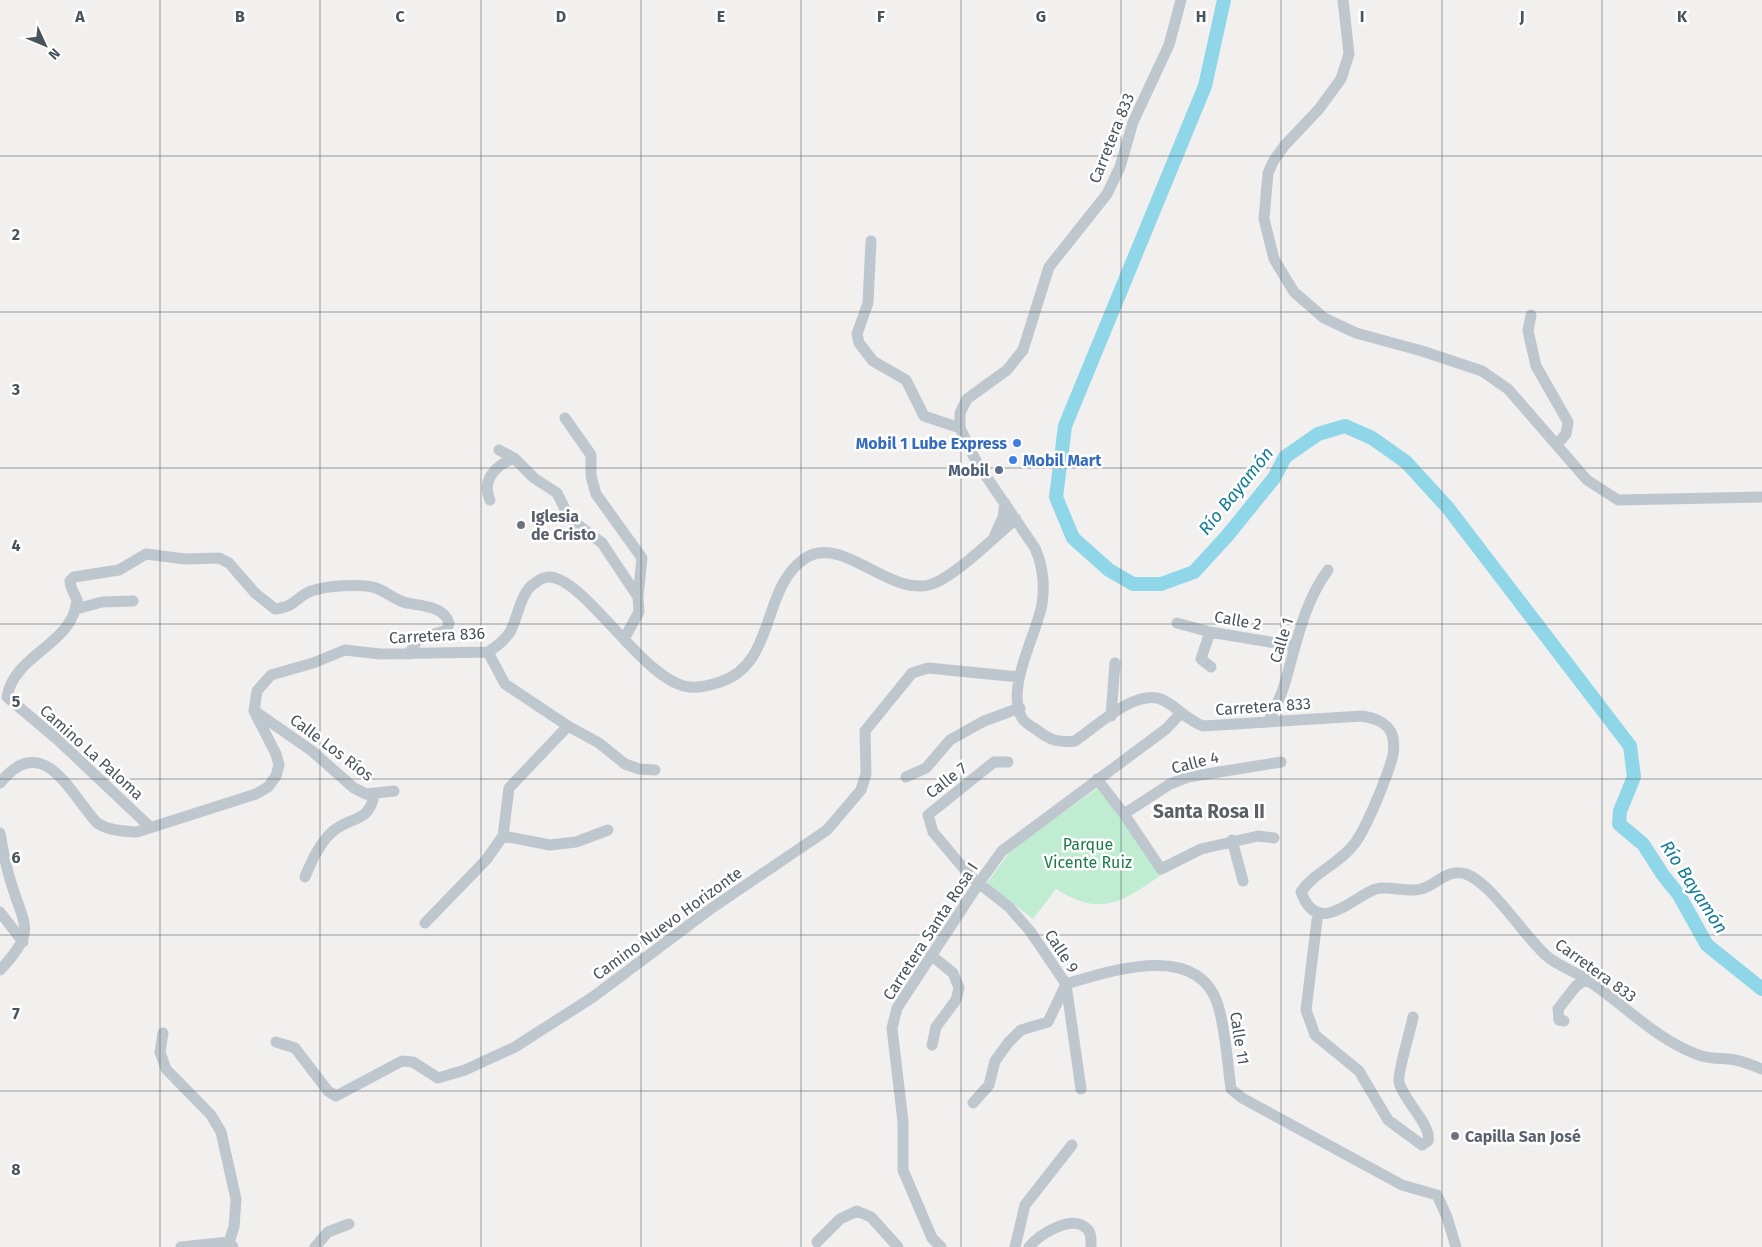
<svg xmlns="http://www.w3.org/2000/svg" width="1762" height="1247" font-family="'Fira Sans',sans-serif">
<rect width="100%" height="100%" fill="#f2efef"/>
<path fill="#c0edd1" d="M 1099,787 L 1161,875 C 1121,903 1101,917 1056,889 L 1033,919 L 987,883 L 1012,849 Z"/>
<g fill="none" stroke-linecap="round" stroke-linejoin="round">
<path stroke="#8fd7e8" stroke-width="14" d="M 1224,0 L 1205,86 L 1065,426 L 1056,497 L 1073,538 L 1109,570 L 1133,584 L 1161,584 L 1194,572 L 1227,536 L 1274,478 L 1285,457 L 1318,434 L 1345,426 L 1372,438 L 1406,462 L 1448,508 L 1630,746 L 1634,777 L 1620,811 L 1619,824 L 1643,844 L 1663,875 L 1679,895 L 1707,945 L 1762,989"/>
<path stroke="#bec7ce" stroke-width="11" d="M 1181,0 L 1169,45 L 1133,122 L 1120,167 L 1107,194 L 1049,267 L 1023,350 L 1007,370 L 967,399 L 960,413 L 960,428 L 977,463 L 1035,548 C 1043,566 1045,584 1042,604 C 1037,634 1005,688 1022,718 C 1025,723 1032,727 1037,730 C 1049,740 1059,743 1075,741 C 1097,726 1137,687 1163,700 C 1177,707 1187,720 1203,726 L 1362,716 C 1373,718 1385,721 1391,732 C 1394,738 1394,748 1393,755 C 1388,775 1367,827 1355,843 C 1341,863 1314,872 1301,892 C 1318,938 1352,897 1376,889 C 1389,885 1406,893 1421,889 C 1437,885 1447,868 1466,874 C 1493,884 1524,937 1548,957 C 1560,967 1575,971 1587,980 C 1625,1005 1653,1037 1696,1054 C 1707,1059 1718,1058 1729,1059 C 1741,1060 1751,1065 1762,1069
M 1343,0 L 1349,54 L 1341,79 L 1319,109 L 1285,145 L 1274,160 L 1268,173 L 1264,219 L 1274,259 L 1294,292 L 1324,318 L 1356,333 L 1422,351 L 1482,371 L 1508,389 L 1587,480 L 1618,500 L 1762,497
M 871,241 L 868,303 L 857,334 L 859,343 L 873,361 L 906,380 L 924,416 L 960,428
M 1531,315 L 1528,331 L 1536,366 L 1568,422 L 1566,434 L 1557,444
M 565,418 L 591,455 L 591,476 L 596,494 L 642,558 L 638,597 L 639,612 L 624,639
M 499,450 L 514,458 L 534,478 L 557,493 L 570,519 L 602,543 L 638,597
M 490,500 C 481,480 496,465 514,458
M 995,535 L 1003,517 L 1005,503
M 76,609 L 102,602 L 133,601
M 1177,623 L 1210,632 L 1294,646
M 1210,632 L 1201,659 L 1211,667
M 488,652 L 505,684 L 568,726 L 599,743 L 625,764 L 639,769 L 655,770
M 256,712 L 312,751 L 354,788 L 366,794 L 394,791
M 1111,716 L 1115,663
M 1268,722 C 1274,710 1280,699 1284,686 C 1296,646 1303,604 1328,570
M 1008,762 L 994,762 L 928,815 L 933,832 L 971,877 L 1009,907 L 1030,931 L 1066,984 L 1081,1089
M 906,777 L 926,768 L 950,740 L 984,721 L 1020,708
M 1097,779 L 1124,814 L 1161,869 L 1201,849 L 1258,836 L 1274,838
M 0,783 C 43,730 69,792 97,823 C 110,831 123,831 137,832 L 256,794 L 268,787 L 276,776 L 279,765 L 276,754 L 254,711 L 257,691 L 271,675 L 313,663 L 345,650 L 380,654 L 488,652 C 496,647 504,641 510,632 C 518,618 520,592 535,583 C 539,580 544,577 549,577 C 585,577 645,684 690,687 C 699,688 711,685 720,682 C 776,664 761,589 804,559 C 841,533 887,595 929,585 C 953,579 995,536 1016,519
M 1124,814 L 1170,784 L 1188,777 L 1281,762
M 150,827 L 58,740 L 7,697 C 14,654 73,645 77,600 L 71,587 L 70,581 L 74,577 L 119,570 L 146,554 L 185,559 L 219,558 L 229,563 L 255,593 L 275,609 C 298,606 295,597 311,591 C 325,586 363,583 376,588 C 387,592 396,601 407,603 C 422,606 444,606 449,623 L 447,630 L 418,639 L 409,654
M 0,833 C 3,848 5,864 10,879 C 23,926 39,929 0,970
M 503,836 L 550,845 L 576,842 L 608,830
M 1232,840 L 1243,881
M 305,877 C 311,862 319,844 331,833 C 348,816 370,824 374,794
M 0,912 L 23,942
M 1318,912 L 1306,1010 L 1315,1035 L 1359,1071 L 1388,1120 L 1422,1145 L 1428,1141 C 1432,1125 1403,1100 1399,1082 C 1397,1074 1411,1029 1413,1017
M 425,923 L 486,860 L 503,836 L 509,788 L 568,726
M 931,955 L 953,973 L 959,988 L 956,1000 L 936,1027 L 932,1045
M 1564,1021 L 1559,1020 L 1558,1009 L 1576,986 L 1587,979
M 163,1033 L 160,1052 L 166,1069 L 211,1115 L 221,1132 L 236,1199 L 234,1227 L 229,1242
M 276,1042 L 295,1048 L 328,1091 L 336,1096 L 402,1061 L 413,1062 L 438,1078 L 465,1070 L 515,1047 L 593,997 L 709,910 L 827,830 L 861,790 L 866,774 L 865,731 L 912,673 L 928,668 L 1019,677
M 973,1103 L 989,1085 L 995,1061 L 1008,1043 L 1021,1030 L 1048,1022 L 1066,984 C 1111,971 1198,941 1218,1005 C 1226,1032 1227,1061 1231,1089 L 1242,1098 L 1402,1185 L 1437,1195 L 1447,1217 L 1456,1247
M 817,1242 L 840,1219 L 857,1211 L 871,1217 L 898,1247
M 181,1247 L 229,1242 L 233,1247
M 315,1247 L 328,1232 L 349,1224
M 941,1247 L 932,1238 L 903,1170 L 903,1122 L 892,1028 L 897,1008 L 979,883 L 1002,851 L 1166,729 L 1180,714
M 1015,1247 L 1025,1205 L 1072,1145
M 1029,1247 C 1039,1235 1071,1214 1086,1228 C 1092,1232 1091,1241 1091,1247"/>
</g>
<path fill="none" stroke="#48535c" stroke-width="1" stroke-opacity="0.55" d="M 160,0 L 160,1247M 320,0 L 320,1247M 481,0 L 481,1247M 641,0 L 641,1247M 801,0 L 801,1247M 961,0 L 961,1247M 1121,0 L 1121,1247M 1281,0 L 1281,1247M 1442,0 L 1442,1247M 1602,0 L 1602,1247M 0,156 L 1762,156M 0,312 L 1762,312M 0,468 L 1762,468M 0,624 L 1762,624M 0,779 L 1762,779M 0,935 L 1762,935M 0,1091 L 1762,1091"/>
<g fill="#3f7fe0" stroke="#fff" stroke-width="2">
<circle cx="1017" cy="443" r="5"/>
<circle cx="1013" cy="460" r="5"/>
</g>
<circle fill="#5c6f8a" stroke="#fff" stroke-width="2" cx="999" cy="470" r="5"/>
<g fill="#6b7280" stroke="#fff" stroke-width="2">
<circle cx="521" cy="525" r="5"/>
<circle cx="1455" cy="1136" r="5"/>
</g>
<g text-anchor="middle" stroke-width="5" stroke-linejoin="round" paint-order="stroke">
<g font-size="16" fill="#48535c" stroke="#fff">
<text transform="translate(1111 138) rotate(-68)" y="6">Carretera 833</text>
<text transform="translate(1238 620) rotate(10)" y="6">Calle 2</text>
<text transform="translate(437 635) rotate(-3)" y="6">Carretera 836</text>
<text transform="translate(1281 640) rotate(-73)" y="6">Calle 1</text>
<text transform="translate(1263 706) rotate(-4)" y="6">Carretera 833</text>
<text transform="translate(332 747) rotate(37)" y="6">Calle Los Ríos</text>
<text transform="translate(92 752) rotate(42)" y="6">Camino La Paloma</text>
<text transform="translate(1195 762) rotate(-14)" y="6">Calle 4</text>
<text transform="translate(946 780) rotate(-38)" y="6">Calle 7</text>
<text transform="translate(667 923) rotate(-36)" y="6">Camino Nuevo Horizonte</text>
<text transform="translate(930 931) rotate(-57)" y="6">Carretera Santa Rosa I</text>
<text transform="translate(1062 951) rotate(57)" y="6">Calle 9</text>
<text transform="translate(1596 970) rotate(36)" y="6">Carretera 833</text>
<text transform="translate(1240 1038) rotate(81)" y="6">Calle 11</text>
</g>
<g font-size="16" font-weight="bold" fill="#366cbe" stroke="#fff" text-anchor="end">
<text x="1007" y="449">Mobil 1 Lube Express</text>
<text x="1023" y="466" text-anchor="start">Mobil Mart</text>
</g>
<g font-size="16" font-weight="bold" fill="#4e5e75" stroke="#fff" text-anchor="end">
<text x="989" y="476">Mobil</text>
</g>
<g font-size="16" font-weight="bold" fill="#5b616d" stroke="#fff" text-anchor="start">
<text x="531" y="522">Iglesia<tspan x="531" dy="18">de Cristo</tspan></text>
<text x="1465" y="1142">Capilla San José</text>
</g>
<g font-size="16" fill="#1b7b4a" stroke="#fff">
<text x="1088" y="850">Parque<tspan x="1088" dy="18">Vicente Ruiz</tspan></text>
</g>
<g font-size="18" font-style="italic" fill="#137c96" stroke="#fff">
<text transform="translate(1236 491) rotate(-51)" y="6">Río Bayamón</text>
<text transform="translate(1694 887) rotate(57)" y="6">Río Bayamón</text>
</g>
<g font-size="19" font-weight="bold" fill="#5c6064" stroke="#fff">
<text x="1209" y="818">Santa Rosa II</text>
</g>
</g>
<g font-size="16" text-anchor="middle" font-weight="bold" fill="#48535c" stroke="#fff" stroke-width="5" stroke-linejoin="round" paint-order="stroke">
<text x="80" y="22">A</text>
<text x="240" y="22">B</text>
<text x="400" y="22">C</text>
<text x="561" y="22">D</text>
<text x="721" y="22">E</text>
<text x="881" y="22">F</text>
<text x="1041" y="22">G</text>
<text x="1201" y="22">H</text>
<text x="1362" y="22">I</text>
<text x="1522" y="22">J</text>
<text x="1682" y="22">K</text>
<text x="16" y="240">2</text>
<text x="16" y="395">3</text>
<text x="16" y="551">4</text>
<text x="16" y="707">5</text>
<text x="16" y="863">6</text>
<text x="16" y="1019">7</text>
<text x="16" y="1175">8</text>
</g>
<g transform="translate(45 45) rotate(134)" stroke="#ffffff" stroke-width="4" paint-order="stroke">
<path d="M0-4L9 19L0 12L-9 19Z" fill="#48535c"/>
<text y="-8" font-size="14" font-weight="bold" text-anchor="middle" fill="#48535c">N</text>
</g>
</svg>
